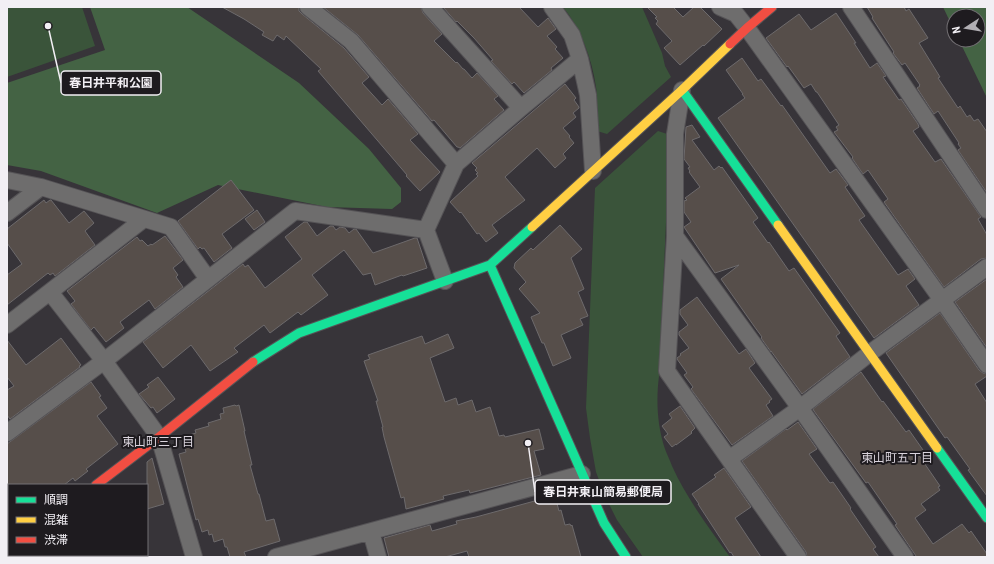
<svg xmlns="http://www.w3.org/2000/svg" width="994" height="564" font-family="'Roboto Condensed','Noto Sans JP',sans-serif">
<rect width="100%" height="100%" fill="#373439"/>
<path fill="#3a543a" d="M 7,7 L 82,7 L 95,46 L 7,77 Z
M 563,7 L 642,7 L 662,53 L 665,66 L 671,77 L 607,134 L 597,131 C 596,116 598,101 596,87 C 592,59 581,29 563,7 Z
M 658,131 L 670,135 L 659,376 C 656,400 657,425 665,449 C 667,455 670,460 672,466 C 687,499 709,528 730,557 L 643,557 L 617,520 L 606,498 L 596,472 L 590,438 L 586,408 L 595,188 Z"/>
<path fill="#446344" d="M 90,7 L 187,7 L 299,83 L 369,149 L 401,188 L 401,202 L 392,209 L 327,207 L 218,185 L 157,213 L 41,171 L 7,165 L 7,83 L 105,50 Z
M 943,7 L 987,7 L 987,98 L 959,40 L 978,40 L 978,16 L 954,16 L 954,30 Z"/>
<path fill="#564e4a" stroke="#6d6a6c" d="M 222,7 L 299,7 L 299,11 L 302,14 L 344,48 L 369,77 L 362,83 L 382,105 L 388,99 L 418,134 L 410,140 L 440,172 L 420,191 L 406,176 L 407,175 L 318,71 L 321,69 L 286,36 L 284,40 L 277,35 L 273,41 L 262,35 L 264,32 L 244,19 Z
M 323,7 L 421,7 L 423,13 L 442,34 L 434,41 L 456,63 L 457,62 L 463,69 L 464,69 L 472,78 L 477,73 L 498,96 L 494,99 L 504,110 L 460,148 L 458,147 L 457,147 L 434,120 L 432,121 L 358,35 Z
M 443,7 L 519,7 L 538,27 L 548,18 L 556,29 L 547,36 L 557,47 L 555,49 L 563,58 L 551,68 L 552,70 L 524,93 L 514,82 L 512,84 L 491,61 L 493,60 L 474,38 L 457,21 L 456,22 Z
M 647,7 L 673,7 L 683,17 L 694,7 L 700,7 L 722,29 L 704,46 L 703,45 L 680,65 L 664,48 L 672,41 L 656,24 L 658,21 L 655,18 L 657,17 Z
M 867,7 L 904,7 L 906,11 L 909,9 L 928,38 L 919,43 L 940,77 L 938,78 L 958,108 L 960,106 L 967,117 L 970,115 L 974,121 L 978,119 L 987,132 L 987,193 L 958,150 L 961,148 L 958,144 L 959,143 L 938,111 L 934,114 L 917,88 L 920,86 L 919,85 L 920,85 L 905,63 L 902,65 L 893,53 L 894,52 L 872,18 L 873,17 Z
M 836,13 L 856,43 L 854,43 L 870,68 L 877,63 L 886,76 L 883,77 L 899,100 L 901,99 L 918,124 L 919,127 L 913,131 L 935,162 L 941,159 L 981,217 L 978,219 L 987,235 L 987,258 L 981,259 L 944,287 L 884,202 L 888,199 L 868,170 L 863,174 L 852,158 L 853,157 L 834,132 L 838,130 L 836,127 L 839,125 L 817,92 L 816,92 L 811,84 L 804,88 L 788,66 L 787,67 L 766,38 L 799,14 L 811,30 Z
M 742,58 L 758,81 L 761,79 L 781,106 L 782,105 L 830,173 L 836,169 L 848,185 L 845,187 L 865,216 L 859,220 L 898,275 L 908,269 L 915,279 L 906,286 L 919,305 L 874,338 L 718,118 L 745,98 L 742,94 L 743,94 L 726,70 Z
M 565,84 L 576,98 L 574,100 L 579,107 L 579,108 L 573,113 L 576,117 L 563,128 L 570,136 L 569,137 L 574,143 L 563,154 L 566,158 L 555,168 L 537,148 L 505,177 L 525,200 L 492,225 L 498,233 L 486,242 L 479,233 L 477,234 L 461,212 L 460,213 L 450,202 L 478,176 L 476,174 L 478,173 L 475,170 L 477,168 L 472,163 Z
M 692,125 L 700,137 L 692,140 L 714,170 L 719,166 L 721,168 L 722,167 L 758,218 L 753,222 L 768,243 L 769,242 L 789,271 L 794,268 L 840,333 L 836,336 L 850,357 L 802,394 L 771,351 L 771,352 L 761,338 L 762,337 L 754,326 L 721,279 L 739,265 L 715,273 L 684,227 L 691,222 L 684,212 L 684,201 L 687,200 L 685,198 L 700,187 L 689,172 L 690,171 L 688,168 L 690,167 L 684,159 L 686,127 Z
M 231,180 L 254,210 L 222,234 L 232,248 L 214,262 L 204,248 L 202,249 L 200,247 L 198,249 L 178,221 Z
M 44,200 L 46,203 L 50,200 L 51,200 L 69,223 L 84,211 L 94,223 L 85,231 L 95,245 L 55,276 L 53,273 L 50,275 L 48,273 L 7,305 L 7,275 L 22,264 L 7,243 L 7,229 Z
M 257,210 L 265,222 L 254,230 L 245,219 Z
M 304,222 L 307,222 L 317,236 L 330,226 L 333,226 L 336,230 L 340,227 L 345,228 L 349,233 L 354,229 L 356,229 L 373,253 L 415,238 L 417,238 L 427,268 L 403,276 L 402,275 L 375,285 L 371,273 L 363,275 L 344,250 L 312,275 L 328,295 L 301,315 L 298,312 L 270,333 L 264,325 L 234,348 L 238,352 L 210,371 L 191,345 L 163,368 L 143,342 L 243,264 L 245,267 L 248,265 L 265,288 L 302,259 L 285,237 Z
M 560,225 L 582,249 L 571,258 L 584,289 L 578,292 L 588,316 L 580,319 L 583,325 L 561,335 L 571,358 L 553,366 L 544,343 L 542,343 L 531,317 L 540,313 L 519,289 L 526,282 L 514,268 L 515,263 L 531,248 L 533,250 Z
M 165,236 L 183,260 L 173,268 L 178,275 L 176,277 L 183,287 L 155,309 L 149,300 L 120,322 L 124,328 L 106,342 L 94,327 L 91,330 L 71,304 L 75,301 L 67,291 L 137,237 L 140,241 L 142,240 L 148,246 L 151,244 L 152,245 Z
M 987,279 L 987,348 L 955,302 Z
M 697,297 L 739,354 L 746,349 L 755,363 L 749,368 L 772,399 L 769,401 L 770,402 L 766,405 L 773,416 L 732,445 L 691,389 L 693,387 L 684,375 L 687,373 L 677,359 L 677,358 L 681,355 L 680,354 L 689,348 L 679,335 L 679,332 L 688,325 L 680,314 L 680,310 Z
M 940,313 L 979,370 L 983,373 L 987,374 L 987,376 L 975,384 L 987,403 L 987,496 L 968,470 L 970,469 L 947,437 L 945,438 L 886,353 Z
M 448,334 L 454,348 L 430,358 L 445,402 L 456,398 L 458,405 L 472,400 L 476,412 L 490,407 L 499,436 L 504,435 L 505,437 L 539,429 L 544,449 L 534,451 L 541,475 L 470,493 L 469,490 L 443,496 L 444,499 L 406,509 L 404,497 L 401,498 L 384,437 L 382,427 L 383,427 L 376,401 L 378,401 L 364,361 L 370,359 L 368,355 L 422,336 L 425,344 Z
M 61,338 L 81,365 L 79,366 L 80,367 L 10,419 L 7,415 L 7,390 L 14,386 L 7,377 L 7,340 L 26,365 Z
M 861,372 L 882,402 L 883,401 L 906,432 L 909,430 L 923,450 L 918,454 L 940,486 L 938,487 L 940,490 L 921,504 L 926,510 L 915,518 L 933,544 L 962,524 L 969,533 L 971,531 L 987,554 L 987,557 L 915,557 L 916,556 L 895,525 L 897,524 L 868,482 L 866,483 L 814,411 L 813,409 Z
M 158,377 L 175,399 L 157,413 L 153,407 L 151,408 L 139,394 L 149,387 L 147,385 Z
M 91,382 L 101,396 L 99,397 L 107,408 L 97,416 L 118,444 L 86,469 L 88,471 L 75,481 L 73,478 L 64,485 L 7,485 L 7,444 Z
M 235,405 L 236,406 L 239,405 L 245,431 L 244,431 L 252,465 L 250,465 L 258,494 L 259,494 L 266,521 L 274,519 L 280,541 L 244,552 L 246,557 L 230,557 L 227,547 L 225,547 L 223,539 L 214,542 L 212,534 L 209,535 L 208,530 L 202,532 L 198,519 L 196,520 L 179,454 L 186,452 L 184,445 L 188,444 L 186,436 L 196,433 L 195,430 L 209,426 L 208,423 L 221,419 L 220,414 L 224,413 L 223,408 Z
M 680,406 L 695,428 L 691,432 L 692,433 L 676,445 L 676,444 L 672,447 L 664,437 L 668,434 L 662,426 L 672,418 L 669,414 Z
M 798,422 L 817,449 L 809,454 L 830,483 L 833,482 L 851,508 L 850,509 L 876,547 L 873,549 L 879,557 L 807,557 L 806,552 L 742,461 L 786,429 L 787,430 Z
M 152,458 L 164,504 L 147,509 L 147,462 Z
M 724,468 L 751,507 L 735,518 L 761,557 L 734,557 L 731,552 L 730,553 L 698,504 L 699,504 L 692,494 L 716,477 L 714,475 Z
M 553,496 L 555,496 L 559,511 L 561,510 L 565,525 L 570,524 L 571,526 L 572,525 L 581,557 L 469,557 L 467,551 L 445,557 L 389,557 L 384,538 L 430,525 L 432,531 L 457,524 L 456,521 L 476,517 Z"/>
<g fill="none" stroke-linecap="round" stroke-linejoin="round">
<g stroke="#555356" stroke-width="18">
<path id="street" d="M 308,7 L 351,41 L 456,164
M 430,7 L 521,108
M 552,7 L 572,35 L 580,59 L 588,95 L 593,171
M 720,7 L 736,14 L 747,28 L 942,300 L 987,365
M 851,7 L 987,210
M 682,90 L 675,134 L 675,236 L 667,371 L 798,557
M 7,180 L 41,187 L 171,227 L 208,279
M 7,213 L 41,187
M 675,236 L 800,408 L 905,557
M 445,281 L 426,230 L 456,164 L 521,108 L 580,59
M 50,292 L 104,361 L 159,437 L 194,557
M 7,325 L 144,219
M 7,433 L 104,361 L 295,211 L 426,230
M 729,459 L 800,408 L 870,353 L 987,267
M 371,532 L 378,557
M 7,555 L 9,554
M 100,555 L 100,557
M 276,557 L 582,474"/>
</g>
<g stroke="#555356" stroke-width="11">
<path id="fast" d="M 682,90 L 778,225
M 490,265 L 604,523 L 626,557
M 253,362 L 299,333 L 490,265 L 532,227
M 937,448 L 987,518"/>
</g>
<g stroke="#555356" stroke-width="11">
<path id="slow" d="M 778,225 L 937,448
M 532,227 L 682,90 L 730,44"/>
</g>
<g stroke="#555356" stroke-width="11">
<path id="jam" d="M 730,44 L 747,28 L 772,7
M 96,485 L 159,437 L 253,362"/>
</g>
<use href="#street" stroke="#6e6d6d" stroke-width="16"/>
<use href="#fast" stroke="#16e098" stroke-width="9"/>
<use href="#slow" stroke="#ffcf43" stroke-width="9"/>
<use href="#jam" stroke="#f24e42" stroke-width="9"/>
</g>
<g text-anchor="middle" stroke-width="4" stroke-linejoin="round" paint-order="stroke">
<g font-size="12" fill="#d9d3dc" stroke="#1e1b1f">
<text x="158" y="446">東山町三丁目</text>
<text x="897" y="462">東山町五丁目</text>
</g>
</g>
<path fill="none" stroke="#f2eff4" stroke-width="1.5" d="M48 26L61 83M528 443L535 492"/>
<g fill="#f2eff4" stroke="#1e1b1f" stroke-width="1.5">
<circle cx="48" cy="26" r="4"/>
<circle cx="528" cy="443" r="4"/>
</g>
<g fill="#1e1b1f" stroke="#f2eff4" stroke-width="1.5">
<rect x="61" y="71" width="100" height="24" rx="4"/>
<rect x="535" y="480" width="136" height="24" rx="4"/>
</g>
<g font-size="12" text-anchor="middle" font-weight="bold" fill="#f2eff4">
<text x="111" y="87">春日井平和公園</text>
<text x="603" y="496">春日井東山簡易郵便局</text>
</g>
<rect width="994" height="564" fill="none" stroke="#f2eff4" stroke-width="16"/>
<rect x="8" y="484" width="140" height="72" fill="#1e1b1f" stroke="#737074"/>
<rect x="16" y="497" width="20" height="6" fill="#16e098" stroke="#737074"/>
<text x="44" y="504" font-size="12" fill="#f2eff4">順調</text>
<rect x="16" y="517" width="20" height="6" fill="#ffcf43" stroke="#737074"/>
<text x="44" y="524" font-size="12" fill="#f2eff4">混雑</text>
<rect x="16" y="537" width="20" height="6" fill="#f24e42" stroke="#737074"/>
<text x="44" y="544" font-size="12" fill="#f2eff4">渋滞</text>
<g transform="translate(966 28) rotate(258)"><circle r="19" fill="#1e1b1f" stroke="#737074"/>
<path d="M0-3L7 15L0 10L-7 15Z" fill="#b1aeb3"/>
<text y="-6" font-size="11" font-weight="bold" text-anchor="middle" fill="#f2eff4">N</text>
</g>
</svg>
